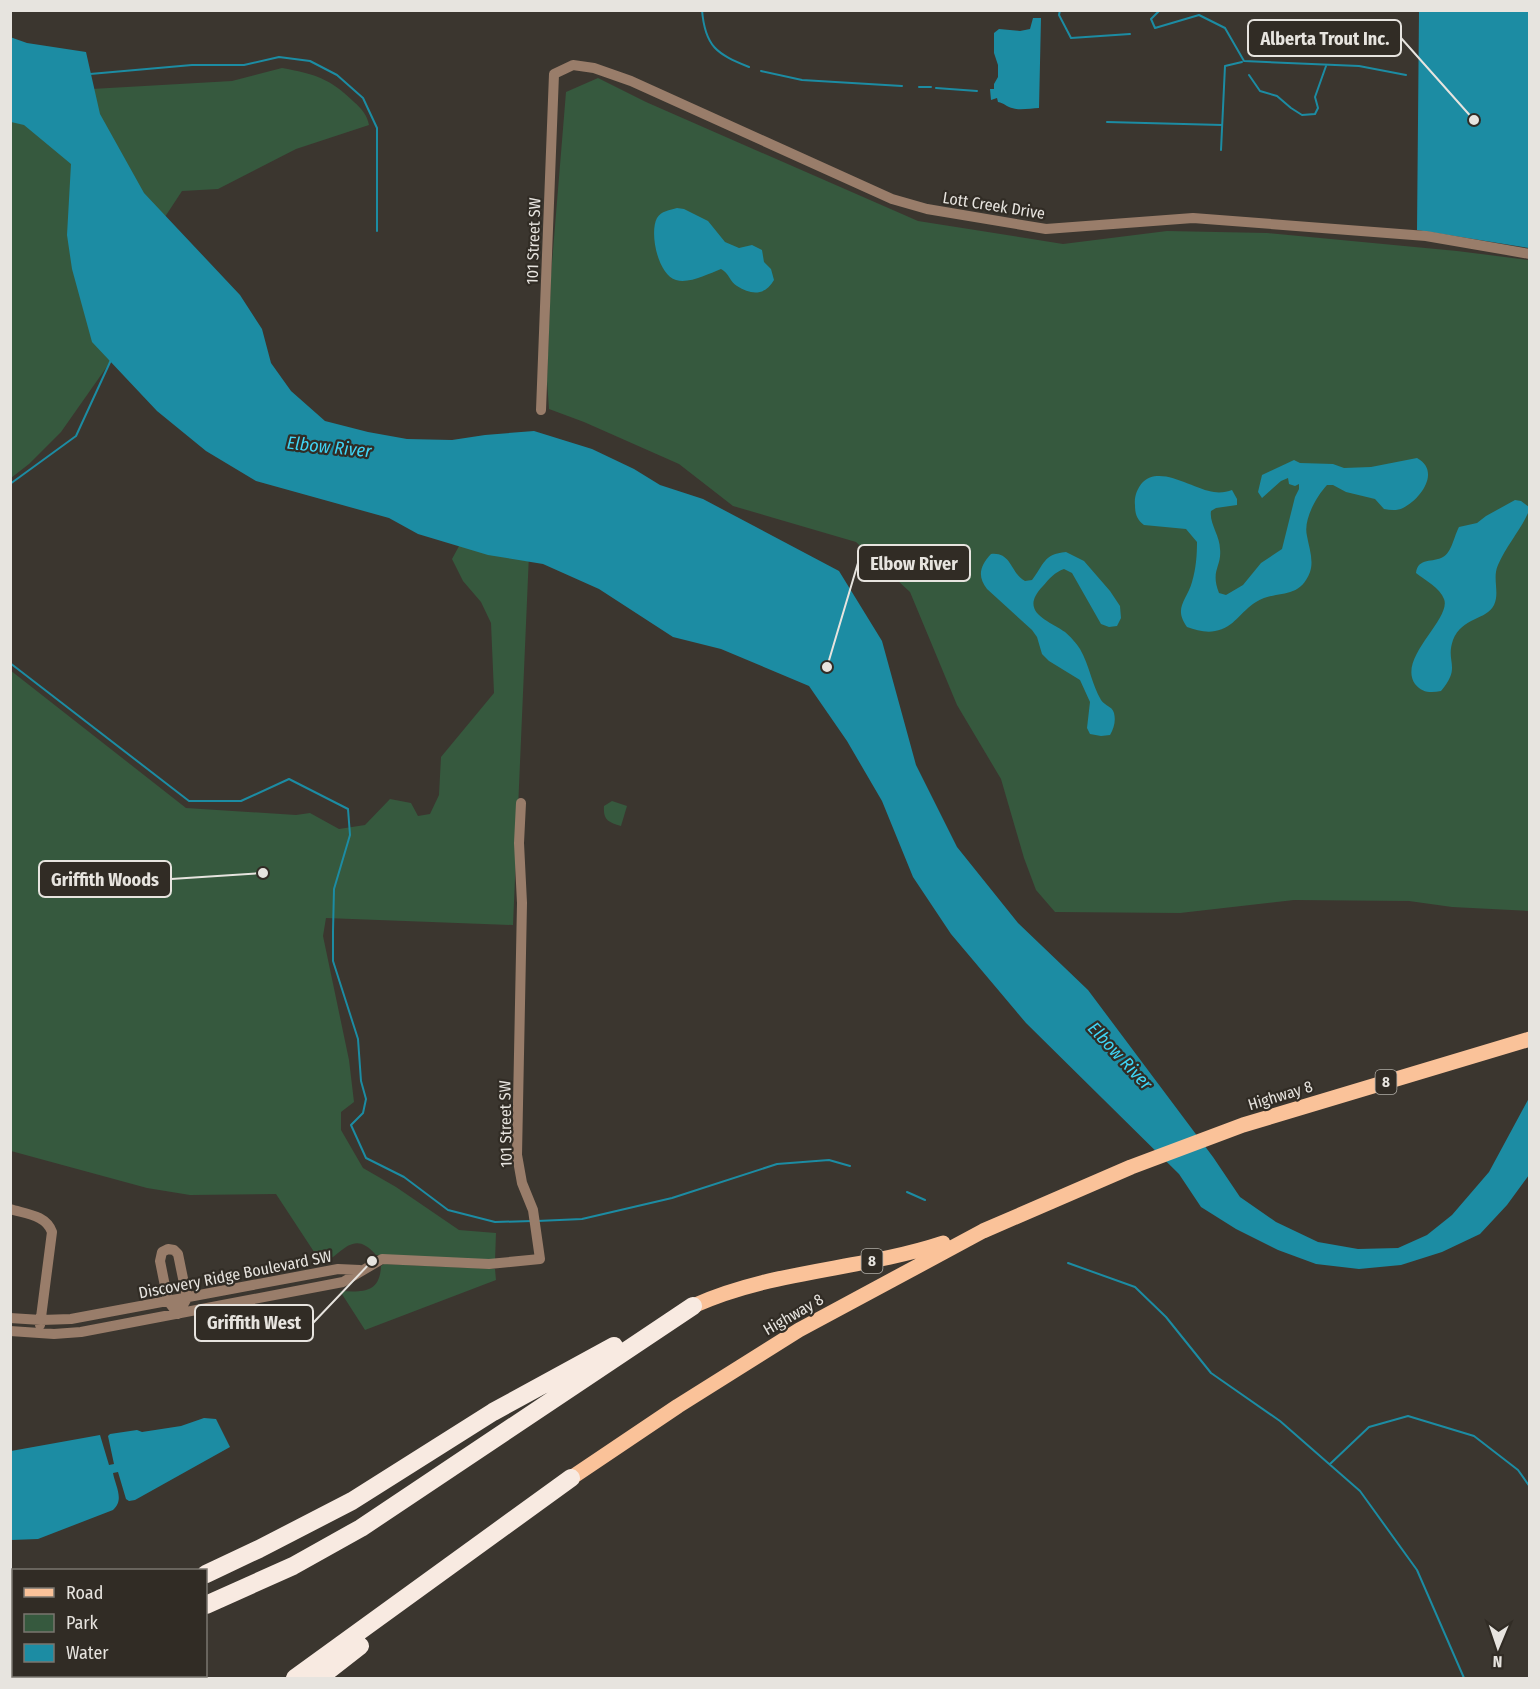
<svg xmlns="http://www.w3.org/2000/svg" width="1540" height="1689" font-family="'Fira Sans Condensed',sans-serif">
<rect width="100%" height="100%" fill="#3b362f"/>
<path fill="#36593e" d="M 282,68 C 314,74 330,78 354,102 C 362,109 367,115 369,125 L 296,149 L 218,189 L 182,191 L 157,229 L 139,321 L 61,432 L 29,464 L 11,478 L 11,104 L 74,90 L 232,81 Z
M 598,78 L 646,102 L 918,221 L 1063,244 L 1167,231 L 1267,233 L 1457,251 L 1529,260 L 1529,911 L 1452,907 L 1409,901 L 1294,900 L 1180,913 L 1055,912 L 1036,890 L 1024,858 L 1001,779 L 957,705 L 910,592 L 856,542 L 733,506 L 679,464 L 584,422 L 549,409 L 547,381 L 551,275 L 566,92 Z
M 530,531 L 513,925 L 326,918 L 323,936 L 349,1060 L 354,1102 L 341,1112 L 341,1130 L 363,1168 L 396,1187 L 459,1230 L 496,1233 L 495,1261 L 376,1255 C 353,1228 342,1255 322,1264 L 276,1194 L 190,1195 L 147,1188 L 11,1151 L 10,670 L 186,808 L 296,815 L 310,813 L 339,829 L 365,825 L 390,799 L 411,803 L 418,816 L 430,814 L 439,795 L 441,757 L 494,693 L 491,623 L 481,602 L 463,581 L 452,559 L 465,535 Z
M 612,801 L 627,806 L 621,826 C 608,822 603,820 604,806 Z
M 384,1264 L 495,1269 L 496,1280 L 365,1330 L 340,1291 C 361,1292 380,1294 381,1266 Z"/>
<path fill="#1c8ca3" d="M 1419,11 L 1529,11 L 1529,248 L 1417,230 Z
M 1033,18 L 1041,18 L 1039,108 C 1031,108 1020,111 1012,108 C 1007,107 1004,103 998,102 L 997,98 L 991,100 L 990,89 L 994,89 L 994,84 L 998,77 L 998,65 L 994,53 L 994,33 L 999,29 L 1020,31 L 1030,29 Z
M 10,37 L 27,43 L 86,52 L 100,114 L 144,193 L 240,295 L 262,329 L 271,363 L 291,391 L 325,421 L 368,432 L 407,439 L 452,440 L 485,435 L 534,431 L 592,449 L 634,469 L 660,485 L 703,499 L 839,571 L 882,641 L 916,765 L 957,847 L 1018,923 L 1088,990 L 1213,1157 L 1240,1197 L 1276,1222 L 1318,1242 L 1358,1249 L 1398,1248 L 1427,1235 L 1452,1215 L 1489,1172 L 1529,1098 L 1529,1175 L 1507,1205 L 1480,1234 L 1442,1252 L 1401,1265 L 1359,1269 L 1316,1264 L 1278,1250 L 1236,1229 L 1201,1207 L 1179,1174 L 1026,1023 L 951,934 L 913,877 L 882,801 L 847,741 L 809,686 L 721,649 L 673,637 L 599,589 L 543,564 L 488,555 L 418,534 L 389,518 L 256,481 L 206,451 L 157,411 L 92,342 L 72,269 L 67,235 L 71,164 L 24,125 L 11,122 Z
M 677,208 L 684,209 L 708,221 L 725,242 L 739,248 L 752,245 L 762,250 L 764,262 L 771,269 L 774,280 C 765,296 751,295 737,286 C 730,282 729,273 721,269 C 708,274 689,284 676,280 C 658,275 649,233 657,218 C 661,211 670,210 677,208 Z
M 1417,458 C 1441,471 1421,499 1403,508 C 1397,511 1390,510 1384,509 L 1375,499 L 1346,492 L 1333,485 L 1327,485 C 1316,497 1303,520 1307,536 C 1309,548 1314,560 1310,572 C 1299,601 1277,589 1256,602 C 1241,611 1234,628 1215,631 C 1206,633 1196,630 1187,627 C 1173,608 1187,600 1192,582 C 1196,569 1197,555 1197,542 L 1186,529 L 1144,525 C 1137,520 1135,514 1135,505 C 1134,497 1137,489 1142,483 C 1160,464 1194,490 1214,492 C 1220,493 1227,492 1232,490 L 1237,499 L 1237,505 L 1216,508 L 1211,511 C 1209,523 1220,536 1220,549 C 1222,567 1210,570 1219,593 L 1226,595 L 1243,585 L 1261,563 L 1282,549 L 1295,497 L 1299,489 L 1299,484 L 1295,486 L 1289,484 L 1288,478 L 1281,481 L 1262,498 L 1258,492 L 1262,475 L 1294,460 L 1300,463 L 1333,464 L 1344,468 L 1371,467 Z
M 1515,500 L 1521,501 L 1529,507 L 1528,513 C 1520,531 1506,546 1498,565 C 1492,578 1500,593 1494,605 C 1487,620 1462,617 1453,640 C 1445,663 1462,666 1441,691 C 1431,693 1422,693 1415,684 C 1397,658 1452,619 1444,599 C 1440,588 1425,580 1416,573 C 1418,557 1433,563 1443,557 C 1452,552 1454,536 1459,527 L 1477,523 L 1486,516 Z
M 1066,552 L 1084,561 L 1110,591 L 1120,606 L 1121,618 L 1117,626 L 1109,627 L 1101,624 L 1072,573 L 1064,569 C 1055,572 1049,579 1043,586 C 1018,612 1048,620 1065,632 C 1070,636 1077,644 1080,649 C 1089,664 1092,685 1101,700 C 1105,706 1112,706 1114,713 C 1116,721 1114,728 1110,735 L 1101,736 L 1090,734 L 1087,728 L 1090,702 L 1080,680 L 1049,661 L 1042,654 L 1037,637 L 1032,630 L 987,589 C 977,576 980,566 991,554 C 1012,552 1010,573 1025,581 L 1032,580 C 1044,565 1043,554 1066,552 Z
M 204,1418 L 216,1419 L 230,1447 L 135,1500 L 129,1501 L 126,1499 L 118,1472 L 113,1473 C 115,1485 125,1500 113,1510 L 38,1539 L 11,1540 L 11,1451 L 100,1435 L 109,1465 L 114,1464 L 108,1436 L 110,1434 L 137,1430 L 142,1432 L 181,1426 Z"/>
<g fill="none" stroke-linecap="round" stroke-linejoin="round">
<path stroke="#1c8ca3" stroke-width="2" d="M 702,10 C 705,47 717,54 749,67
M 1060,10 L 1059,15 L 1071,38 L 1130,34
M 1160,10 L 1151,19 L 1155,28 L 1199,15 L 1225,28 L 1244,61 L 1359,66 L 1406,75
M 761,71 L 802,80 L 902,86
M 90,74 L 192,65 L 244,65 L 279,57 L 310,61 L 337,75 L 363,98 L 377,128 L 377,231
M 1249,75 L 1260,91 L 1277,96 L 1291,108 L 1302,115 L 1315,114 L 1318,108 L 1315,97 L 1326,66
M 919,87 L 931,87
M 936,88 L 977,91
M 1107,122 L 1222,125
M 1221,150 L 1225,66 L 1242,62
M 10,484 L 76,436 L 111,360
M 10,663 L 189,801 L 241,801 L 289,779 L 348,809 L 350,835 L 334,889 L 333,931 L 333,961 L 358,1039 L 361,1081 L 366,1099 L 363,1113 L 351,1125 L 366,1158 L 404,1177 L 448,1210 L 495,1222 L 532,1221
M 907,1192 L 925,1200
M 537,1221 L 582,1219 L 672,1198 L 777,1164 L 829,1160 L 850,1166
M 1068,1263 L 1135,1287 L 1166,1317 L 1211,1373 L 1280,1421 L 1360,1491 L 1417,1570 L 1464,1678
M 1330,1464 L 1369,1427 L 1408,1416 L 1474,1436 L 1518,1470 L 1530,1487"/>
<path stroke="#997d6a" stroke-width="10" d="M 541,410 L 554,74 L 573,65 L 594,68 L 631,81 L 892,199 L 927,209 L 1046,229 L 1193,218 L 1426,236 L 1530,254
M 10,1209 C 26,1214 46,1215 52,1232 L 40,1325
M 168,1249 L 174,1250 L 178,1254 L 187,1298 L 178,1314 L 168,1301 L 160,1261 L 162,1252 Z
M 10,1318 L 41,1320 L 71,1319 L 338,1269 L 360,1270
M 10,1331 L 54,1334 L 81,1332 L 343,1282 L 382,1259 L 489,1264 L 540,1259 L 533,1210 L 522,1183 L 517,1155 L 522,903 L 519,843 L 521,803"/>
<path stroke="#fac299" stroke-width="15" d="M 693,1306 C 772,1270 861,1270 943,1243
M 571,1478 L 678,1406 L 799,1330 L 983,1231 L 1131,1167 L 1243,1125 L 1530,1039"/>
<path stroke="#f8eae1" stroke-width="18" d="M 206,1574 L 259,1549 L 352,1501 L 493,1412 L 614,1346
M 206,1605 L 293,1566 L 361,1528 L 693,1306
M 10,1651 L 14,1650
M 16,1678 L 24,1676
M 295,1678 L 571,1478
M 319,1678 L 360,1646"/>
</g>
<g text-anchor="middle" stroke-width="4.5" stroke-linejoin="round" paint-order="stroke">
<g fill="#312c25" stroke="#b0ada7" stroke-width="1.5">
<rect x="1375.5" y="1070" width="21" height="24" rx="4.5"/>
<rect x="861.5" y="1249" width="21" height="24" rx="4.5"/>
</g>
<g font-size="15" font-weight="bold" fill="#e7e4df">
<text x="1386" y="1087">8</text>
<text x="872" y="1266">8</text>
</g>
<g font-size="16" fill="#e7e4df" stroke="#312c25">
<text transform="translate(994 205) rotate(9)" y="6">Lott Creek Drive</text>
<text transform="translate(533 241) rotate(-88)" y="6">101 Street SW</text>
<text transform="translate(1280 1095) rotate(-17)" y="6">Highway 8</text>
<text transform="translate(505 1124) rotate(-91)" y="6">101 Street SW</text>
<text transform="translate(235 1274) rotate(-11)" y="6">Discovery Ridge Boulevard SW</text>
<text transform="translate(793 1314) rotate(-30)" y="6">Highway 8</text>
</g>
<g font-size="18" font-style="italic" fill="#3fd4f5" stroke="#312c25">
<text transform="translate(329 447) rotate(6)" y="6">Elbow River</text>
<text transform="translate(1120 1056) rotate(47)" y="6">Elbow River</text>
</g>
</g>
<path fill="none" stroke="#e7e4df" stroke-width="2" d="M1474 120L1401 38M827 667L858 563M263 873L171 879M372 1261L313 1323"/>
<g fill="#e7e4df" stroke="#312c25" stroke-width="2">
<circle cx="1474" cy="120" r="6"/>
<circle cx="827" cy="667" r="6"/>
<circle cx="263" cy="873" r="6"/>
<circle cx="372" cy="1261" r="6"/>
</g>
<g fill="#312c25" stroke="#e7e4df" stroke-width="2">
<rect x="1248" y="20" width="153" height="36" rx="6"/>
<rect x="858" y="545" width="112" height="36" rx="6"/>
<rect x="39" y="861" width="132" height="36" rx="6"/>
<rect x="195" y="1305" width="118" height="36" rx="6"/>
</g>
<g font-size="18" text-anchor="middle" font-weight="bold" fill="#e7e4df">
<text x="1325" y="45">Alberta Trout Inc.</text>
<text x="914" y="570">Elbow River</text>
<text x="105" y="886">Griffith Woods</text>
<text x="254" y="1329">Griffith West</text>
</g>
<rect width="1540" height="1689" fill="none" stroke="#e7e4df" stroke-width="24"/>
<rect x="12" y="1569" width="195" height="108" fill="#312c25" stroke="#7a766f" stroke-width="1.5"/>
<rect x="24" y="1588" width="30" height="9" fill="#fac299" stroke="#7a766f" stroke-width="1.5"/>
<text x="66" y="1599" font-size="18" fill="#e7e4df">Road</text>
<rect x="24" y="1614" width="30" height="18" fill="#36593e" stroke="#7a766f" stroke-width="1.5"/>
<text x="66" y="1629" font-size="18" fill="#e7e4df">Park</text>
<rect x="24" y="1644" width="30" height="18" fill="#1c8ca3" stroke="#7a766f" stroke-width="1.5"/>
<text x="66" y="1659" font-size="18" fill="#e7e4df">Water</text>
<g transform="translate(1498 1647) rotate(182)" stroke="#312c25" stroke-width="4.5" paint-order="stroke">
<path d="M0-4.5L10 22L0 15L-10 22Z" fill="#e7e4df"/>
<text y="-9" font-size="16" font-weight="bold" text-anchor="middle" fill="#e7e4df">N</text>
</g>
</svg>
